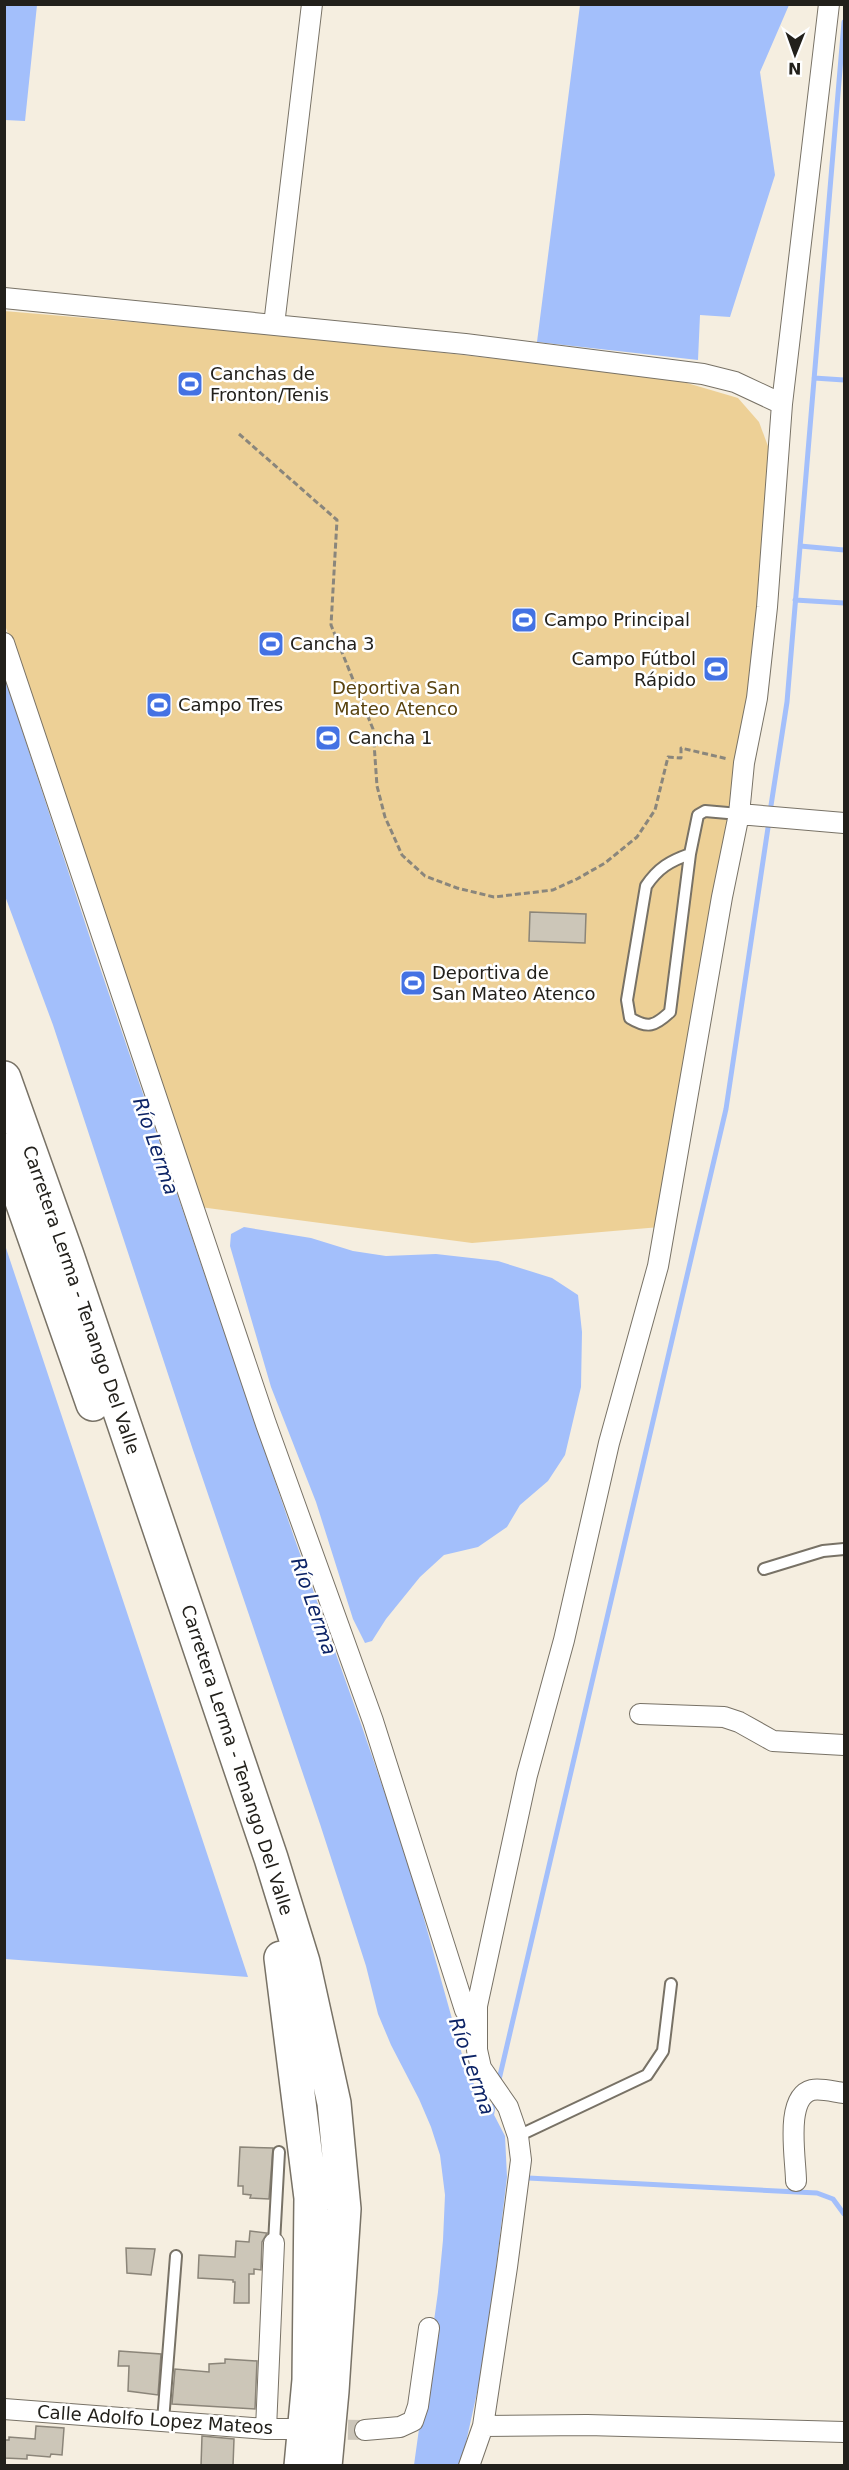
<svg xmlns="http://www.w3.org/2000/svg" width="849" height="2470" font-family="'DejaVu Sans',sans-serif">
<rect width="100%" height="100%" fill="#f5eee0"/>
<path fill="#edd096" d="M 4,311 L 284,335 L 670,378 L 738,398 L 759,422 L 772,457 L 746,727 L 660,1227 L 472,1243 L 200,1207 L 5,625 Z"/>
<path fill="#a3bffb" d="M 4,5 L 37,5 L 25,121 L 5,120 Z
M 580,5 L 789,5 L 760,72 L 775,175 L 730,317 L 700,315 L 698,360 L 537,342 Z
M 4,675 L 94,950 L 294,1537 L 360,1721 L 407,1858 L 463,2058 L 478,2094 L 492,2111 L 505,2136 L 507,2177 L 486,2352 L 461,2465 L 414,2465 L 438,2292 L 443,2240 L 445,2195 L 440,2155 L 431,2127 L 419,2099 L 391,2045 L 378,2014 L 366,1966 L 320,1824 L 193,1450 L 53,1025 L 5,896 Z
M 244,1227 L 311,1238 L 353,1251 L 386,1256 L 436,1254 L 498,1261 L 552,1278 L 578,1295 L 582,1332 L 581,1387 L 565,1455 L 548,1481 L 520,1505 L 507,1527 L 478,1547 L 444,1555 L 420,1577 L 386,1619 L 372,1641 L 365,1643 L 353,1619 L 316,1502 L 271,1387 L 230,1246 L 231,1234 Z
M 4,1245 L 5,1245 L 248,1977 L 5,1959 Z"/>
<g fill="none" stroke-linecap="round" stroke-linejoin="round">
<path stroke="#a3bffb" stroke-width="5" d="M 814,378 L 844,380
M 800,546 L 844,550
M 795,600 L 844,603
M 770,812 L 787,702 L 844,22
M 498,2084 L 726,1109 L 769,821
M 491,2118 L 493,2106
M 528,2178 L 817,2193 L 833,2199 L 844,2214"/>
</g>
<path fill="#ccc6b8" stroke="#8b8579" stroke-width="1.5" d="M 530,912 L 586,914 L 585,943 L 529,941 Z
M 240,2147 L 273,2148 L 269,2199 L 250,2198 L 251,2195 L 243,2194 L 243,2186 L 238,2186 Z
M 250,2231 L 267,2233 L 262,2242 L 261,2270 L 254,2269 L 254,2274 L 249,2274 L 249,2303 L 234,2303 L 235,2282 L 233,2282 L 233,2280 L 198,2278 L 199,2255 L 235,2257 L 236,2241 L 249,2242 Z
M 126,2248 L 155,2249 L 151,2275 L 127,2273 Z
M 119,2351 L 161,2354 L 158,2395 L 128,2391 L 129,2366 L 118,2366 Z
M 225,2359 L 257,2361 L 255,2409 L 172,2404 L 175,2369 L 209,2372 L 209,2364 L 225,2363 Z
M 36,2426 L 64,2428 L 62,2455 L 51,2454 L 50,2457 L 27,2455 L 27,2459 L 4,2458 L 4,2440 L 9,2440 L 9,2437 L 35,2439 Z
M 202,2436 L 234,2439 L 233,2466 L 201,2466 Z"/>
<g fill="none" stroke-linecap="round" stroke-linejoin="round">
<path stroke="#cbc5b9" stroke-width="20" stroke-dasharray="20 10" stroke-linecap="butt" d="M 318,2429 L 365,2430"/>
<g stroke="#787266" stroke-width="14">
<path id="service" d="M 690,854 L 670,1012 C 655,1026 648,1029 630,1018 L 627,1000 L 646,886 C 658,868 670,861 690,854 Z
M 690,854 L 698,815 L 705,811 L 739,814
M 764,1569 L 823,1551 L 844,1549
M 518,2136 L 647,2075 L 663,2051 L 671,1984
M 274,2243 L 279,2152
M 163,2421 L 176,2256"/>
</g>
<g stroke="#787266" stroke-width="22">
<path id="minor" d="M 4,298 L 465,344 L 703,374 L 735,382 L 782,404 L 767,607 L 757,698 L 744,763 L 739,814 L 722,897 L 658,1266 L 609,1443 L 564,1640 L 527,1775 L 477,2006 L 477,2050 L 481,2068 L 508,2107 L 518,2136 L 521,2160 L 507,2267 L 483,2426 L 469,2466
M 274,325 L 312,4
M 782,404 L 829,4
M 4,643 L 266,1424 L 373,1721 L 465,2010 L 476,2026
M 739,814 L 844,823
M 640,1714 L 724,1717 L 739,1722 L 773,1741 L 844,1745
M 796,2181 C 796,2159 784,2097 812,2090 C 821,2088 835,2092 844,2093
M 4,2409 L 266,2429 L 306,2429
M 483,2426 L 587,2425 L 844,2432
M 266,2429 L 274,2243
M 365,2430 L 400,2427 L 413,2421 L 418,2406 L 429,2328"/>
</g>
<g stroke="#787266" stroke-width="36">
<path id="motorway" d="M 4,1078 L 67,1255 L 271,1858 L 303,1962 L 334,2103 L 344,2209 L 332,2391 L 325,2466
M 4,1150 L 93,1404
M 281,1958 L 311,2198 L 309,2380 L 301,2466"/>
</g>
<path stroke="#8a867c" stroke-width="3" stroke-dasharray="6 3" stroke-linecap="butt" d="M 239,434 L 337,520 L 331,625 L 373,729 L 377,786 L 385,817 L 402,855 L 425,876 L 457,888 L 494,897 L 553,890 L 577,879 L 605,863 L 637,837 L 655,810 L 668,757 L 681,758 L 681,748 L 728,759"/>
<use href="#service" stroke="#fff" stroke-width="10"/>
<use href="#minor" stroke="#fff" stroke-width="20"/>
<use href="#motorway" stroke="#fff" stroke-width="33"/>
</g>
<defs>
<g id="stadium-square" transform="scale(1.35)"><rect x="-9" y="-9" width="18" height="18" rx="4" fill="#4472e3" stroke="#fff"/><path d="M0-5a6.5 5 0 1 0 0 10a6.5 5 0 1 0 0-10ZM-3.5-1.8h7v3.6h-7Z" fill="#fff"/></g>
</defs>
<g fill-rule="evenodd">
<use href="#stadium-square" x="190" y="384"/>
<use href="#stadium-square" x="524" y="620"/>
<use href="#stadium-square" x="271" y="644"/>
<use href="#stadium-square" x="716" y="669"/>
<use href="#stadium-square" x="159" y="705"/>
<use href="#stadium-square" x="328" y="738"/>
<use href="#stadium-square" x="413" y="983"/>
</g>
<g text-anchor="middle" stroke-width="5" stroke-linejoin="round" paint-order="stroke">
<g font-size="18" fill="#22201b" stroke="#fff" text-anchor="start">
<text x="210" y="380">Canchas de<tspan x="210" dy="21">Fronton/Tenis</tspan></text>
<text x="544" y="626">Campo Principal</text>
<text x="290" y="650">Cancha 3</text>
<text x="696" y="665" text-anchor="end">Campo Fútbol<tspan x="696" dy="21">Rápido</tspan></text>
<text x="178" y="711">Campo Tres</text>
<text x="348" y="744">Cancha 1</text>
<text x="432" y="979">Deportiva de<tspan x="432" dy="21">San Mateo Atenco</tspan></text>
</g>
<g font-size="18" fill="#58420e" stroke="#fff">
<text x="396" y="694">Deportiva San<tspan x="396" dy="21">Mateo Atenco</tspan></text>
</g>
<g font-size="18" fill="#22201b" stroke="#fff">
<text transform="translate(81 1300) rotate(71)" y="6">Carretera Lerma - Tenango Del Valle</text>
<text transform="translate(237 1760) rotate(72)" y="6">Carretera Lerma - Tenango Del Valle</text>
<text transform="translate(155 2420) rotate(4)" y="6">Calle Adolfo Lopez Mateos</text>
</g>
<g font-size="20" font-style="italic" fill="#0d2467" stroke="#fff">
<text transform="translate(156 1146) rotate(71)" y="7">Río Lerma</text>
<text transform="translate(314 1606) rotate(71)" y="7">Río Lerma</text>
<text transform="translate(472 2066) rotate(71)" y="7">Río Lerma</text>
</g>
</g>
<rect width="849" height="2470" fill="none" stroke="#22201b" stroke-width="12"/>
<g transform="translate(795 54) rotate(181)" stroke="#ffffff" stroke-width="4.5" paint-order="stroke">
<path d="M0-4.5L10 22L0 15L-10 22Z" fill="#22201b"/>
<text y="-9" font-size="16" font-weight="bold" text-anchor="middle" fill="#22201b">N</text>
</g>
</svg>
